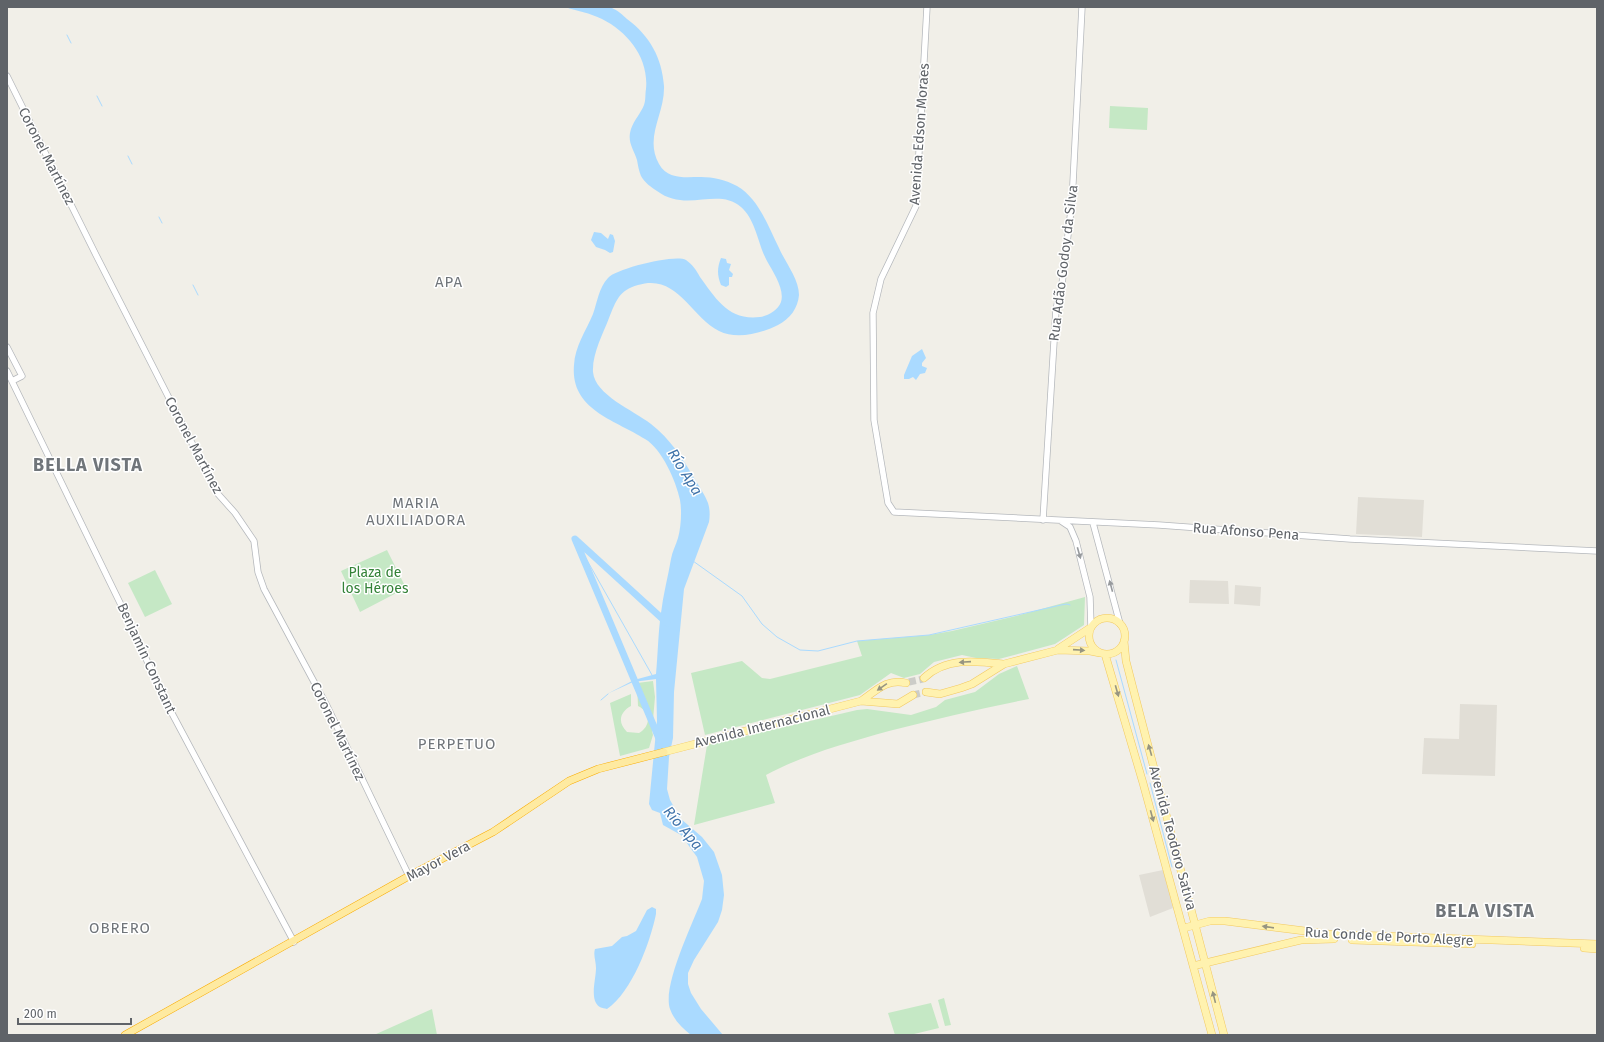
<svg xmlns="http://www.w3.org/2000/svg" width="1604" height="1042" font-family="'Fira Sans',sans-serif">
<rect width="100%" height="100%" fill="#f1efe8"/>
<path fill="#e1ded6" d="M 1358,497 L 1424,500 L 1422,537 L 1356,534 Z
M 1190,580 L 1228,581 L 1229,604 L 1189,603 Z
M 1235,585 L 1261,587 L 1260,606 L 1234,604 Z
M 1460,704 L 1497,705 L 1495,776 L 1422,774 L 1424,738 L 1459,739 Z
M 1163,870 L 1173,908 L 1150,917 L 1139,875 Z"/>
<path fill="#c5e8c5" d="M 1110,106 L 1148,108 L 1147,130 L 1109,128 Z
M 387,550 L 406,588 L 360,612 L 341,571 Z
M 155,570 L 172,604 L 145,617 L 128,583 Z
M 1085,597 L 1084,625 L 1055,644 L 999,659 L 976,658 L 962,655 L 934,662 L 920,674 L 904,678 L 891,673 L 860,695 L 705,735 L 691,673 L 742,661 L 762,678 L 770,679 L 862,656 L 857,641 L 929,635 L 952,631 L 1016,616 Z
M 1017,666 L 1029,699 C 982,708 936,719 889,731 C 847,743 805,754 766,775 L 775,803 L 694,825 L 707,745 L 857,710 L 867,709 L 911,715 L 936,707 L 945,700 L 975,692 L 999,674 Z
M 653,681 L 655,697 L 652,731 L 653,735 L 649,748 L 620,756 L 610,703 L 631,694 L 631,706 C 620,712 617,722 627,732 L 639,733 C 651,726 651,712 638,706 L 637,683 Z
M 944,998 L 951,1025 L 945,1026 L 938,1000 Z
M 931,1003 L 939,1028 L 910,1035 L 895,1035 L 888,1013 Z
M 432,1009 L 437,1035 L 374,1035 Z"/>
<path fill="#aadaff" d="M 565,7 C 575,7 604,5 612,8 C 617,10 623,15 627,19 C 650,36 662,58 664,86 C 665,114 644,137 659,164 C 668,180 685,177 701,177 C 713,177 726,180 737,186 C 759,199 768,226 779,248 C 785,262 799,279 799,295 C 798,308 790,319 778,325 C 762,333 737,340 719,331 C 690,316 677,273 638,285 C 619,290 616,301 609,318 C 603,334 592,354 593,372 C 595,395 633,410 651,424 C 670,439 682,457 694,478 C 699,486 705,495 708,503 C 710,509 710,516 709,522 L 684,589 L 674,692 L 673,738 L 669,757 L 667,789 L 670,800 L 681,819 L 702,837 L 714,852 L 722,875 L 724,895 L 722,910 L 718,922 L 694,960 L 688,973 L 688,984 L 691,993 L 701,1009 L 723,1035 L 691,1035 C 682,1028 674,1020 670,1009 C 662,986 693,923 702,899 L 704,881 L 697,857 L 681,835 L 663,825 L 660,813 L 652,810 L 649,804 L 657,721 L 656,679 L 633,682 L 607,694 L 634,680 L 656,674 C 658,654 658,633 661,613 C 663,595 668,577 671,559 C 672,552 676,545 678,538 C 681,527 682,511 680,500 C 676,481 662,449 645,439 C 616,420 570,410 574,365 C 575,346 586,331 593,314 C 597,303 599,287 608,278 C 616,269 674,254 686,260 C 692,264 697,271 700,277 C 716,299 729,321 760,317 C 768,316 778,310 781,302 C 785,289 773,272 767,261 C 758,245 756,220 741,207 C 718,187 686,213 657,191 C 651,187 645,183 641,176 C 639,171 638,166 637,160 C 633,148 627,142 631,129 C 634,120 641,113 644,105 C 646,100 645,94 646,89 C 649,58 628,32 602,19 C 590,13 577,11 565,7 Z
M 594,232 L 601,233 L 608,239 L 610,234 L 613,235 L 615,241 L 613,252 L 610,253 L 605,250 L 596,247 L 591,240 Z
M 721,258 L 726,259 L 727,263 L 731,264 L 729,270 L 733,274 L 732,277 L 729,277 L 729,285 L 726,287 L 721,285 C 717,275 717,268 721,258 Z
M 922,349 L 926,358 L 922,363 L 922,366 L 927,368 L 925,373 L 920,374 L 916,380 L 913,377 L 909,379 L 904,379 L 904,375 L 912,356 Z
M 652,907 L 656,909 L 656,914 C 650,943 632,992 607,1009 C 602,1008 598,1007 596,1003 C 591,994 596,978 596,968 C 596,961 593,955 595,949 L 612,946 L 622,937 L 627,936 L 636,931 L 647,910 Z"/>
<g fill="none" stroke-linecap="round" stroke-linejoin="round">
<path stroke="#aadaff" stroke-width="1" d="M 67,35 L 71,43
M 97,96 L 102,106
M 128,156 L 132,164
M 159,217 L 162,223
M 193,285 L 198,295
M 575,539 L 652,675
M 693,561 L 742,596 L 762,624 L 777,637 L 800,650 L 818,651 L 857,641 L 929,635 L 1061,605 L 1067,604 L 1070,605
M 1116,660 L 1147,774
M 601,700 L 608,694
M 1150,783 L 1172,867"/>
<path stroke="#aadaff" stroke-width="7" d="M 660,741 L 575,539 L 667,623"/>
<path stroke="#ccccc8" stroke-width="7" stroke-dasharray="7 3.5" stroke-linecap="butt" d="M 909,682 L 923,679
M 913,695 L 926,692"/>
<g stroke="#b5b8bc" stroke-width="7">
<path id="tertiary" d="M 927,7 L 916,206 L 881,279 L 873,313 L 874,420 L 888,503 L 894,512 L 1159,525 L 1350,539 L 1597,551
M 7,76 L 96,255 L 218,494 L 235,513 L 254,541 L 258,572 L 264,589 L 327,706 L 409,876
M 7,347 L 22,376 L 12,381
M 7,371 L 123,609 L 167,704 L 294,942
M 1043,520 L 1056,309 L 1062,284 L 1072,202 L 1082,7
M 1061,521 L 1070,527 L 1076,541 L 1090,597 L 1091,627
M 1093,523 L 1120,624"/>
</g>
<g stroke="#f2c960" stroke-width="8">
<path id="primary" d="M1089 636a18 18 0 1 1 36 0a18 18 0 1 1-36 0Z
M 1124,641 L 1126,661 L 1134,692 L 1224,1035
M 1058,649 L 1090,628
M 1105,654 L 1143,783 L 1212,1035
M 924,678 C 946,657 976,661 1004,664
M 926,692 L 940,694 L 961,688 L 972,684 L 1004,664 L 1058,650 L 1090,651 L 1100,653
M 861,701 C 876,691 887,678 906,683
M 664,752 L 861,701 L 898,704 L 913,695
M 1184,928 L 1210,921 L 1225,921 L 1329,934 L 1597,944
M 1352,940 L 1472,944
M 1584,948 L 1597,949
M 1193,966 L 1301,940 L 1334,939"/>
</g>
<g stroke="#f9ab00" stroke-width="8">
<path id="trunk" d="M 125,1035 L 409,876 L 493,832 L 569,781 L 598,769 L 664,752"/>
</g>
<use href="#tertiary" stroke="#fff" stroke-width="5.5"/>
<use href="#primary" stroke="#fff2af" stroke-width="7"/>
<use href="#trunk" stroke="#feeaa1" stroke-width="7"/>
</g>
<defs><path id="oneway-solid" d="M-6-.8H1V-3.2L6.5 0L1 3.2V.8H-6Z"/></defs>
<g fill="#979a9d">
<use href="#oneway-solid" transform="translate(1079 553) rotate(74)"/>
<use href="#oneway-solid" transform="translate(1111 586) rotate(-105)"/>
</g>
<g fill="#979581">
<use href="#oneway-solid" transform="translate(1079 650) rotate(4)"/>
<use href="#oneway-solid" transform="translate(965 662) rotate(176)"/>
<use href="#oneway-solid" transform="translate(882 687) rotate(145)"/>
<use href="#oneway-solid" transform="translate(1117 691) rotate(74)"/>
<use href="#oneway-solid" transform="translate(1150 750) rotate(-106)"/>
<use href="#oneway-solid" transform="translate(1152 816) rotate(75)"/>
<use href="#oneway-solid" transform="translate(1268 927) rotate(-172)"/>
<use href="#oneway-solid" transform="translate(1214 997) rotate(-104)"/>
</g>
<g text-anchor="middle" stroke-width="3" stroke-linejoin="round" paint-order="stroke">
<g font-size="14" fill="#5f6368" stroke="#fff">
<text transform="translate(919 134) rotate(-86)" y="5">Avenida Edson Moraes</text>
<text transform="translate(47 156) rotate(63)" y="5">Coronel Martínez</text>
<text transform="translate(1063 263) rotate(-83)" y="5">Rua Adão Godoy da Silva</text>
<text transform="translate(194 445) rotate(62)" y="5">Coronel Martínez</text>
<text transform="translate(1246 531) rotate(4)" y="5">Rua Afonso Pena</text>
<text transform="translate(147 658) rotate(65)" y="5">Benjamín Constant</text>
<text transform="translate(762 726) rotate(-14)" y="5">Avenida Internacional</text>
<text transform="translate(338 731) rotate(64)" y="5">Coronel Martínez</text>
<text transform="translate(1173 838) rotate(75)" y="5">Avenida Teodoro Sativa</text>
<text transform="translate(438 861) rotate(-28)" y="5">Mayor Vera</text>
<text transform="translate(1389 936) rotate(3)" y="5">Rua Conde de Porto Alegre</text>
</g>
<g font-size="14" fill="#348238" stroke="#fff">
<text x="375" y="577">Plaza de<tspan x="375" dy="16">los Héroes</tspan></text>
</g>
<g font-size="15" letter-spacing="1" fill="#70757a" stroke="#fff">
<text x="449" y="287">APA</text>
<text x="416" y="508">MARIA<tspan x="416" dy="17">AUXILIADORA</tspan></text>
<text x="457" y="749">PERPETUO</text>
<text x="120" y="933">OBRERO</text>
</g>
<g font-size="15" font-style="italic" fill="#4174aa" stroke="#fff">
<text transform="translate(685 472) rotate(58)" y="5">Río Apa</text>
<text transform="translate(683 828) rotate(50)" y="5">Río Apa</text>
</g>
<g font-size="18" font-weight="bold" letter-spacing="1" fill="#70757a" stroke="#fff">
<text x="88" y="471">BELLA VISTA</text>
<text x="1485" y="917">BELA VISTA</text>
</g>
</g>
<rect width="1604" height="1042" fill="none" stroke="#5f6368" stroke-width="16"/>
<path d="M18 1018v6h113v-6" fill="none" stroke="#5f6368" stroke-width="2"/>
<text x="24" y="1018" font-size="12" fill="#5f6368" stroke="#ffffff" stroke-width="3" paint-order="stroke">200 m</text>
</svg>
